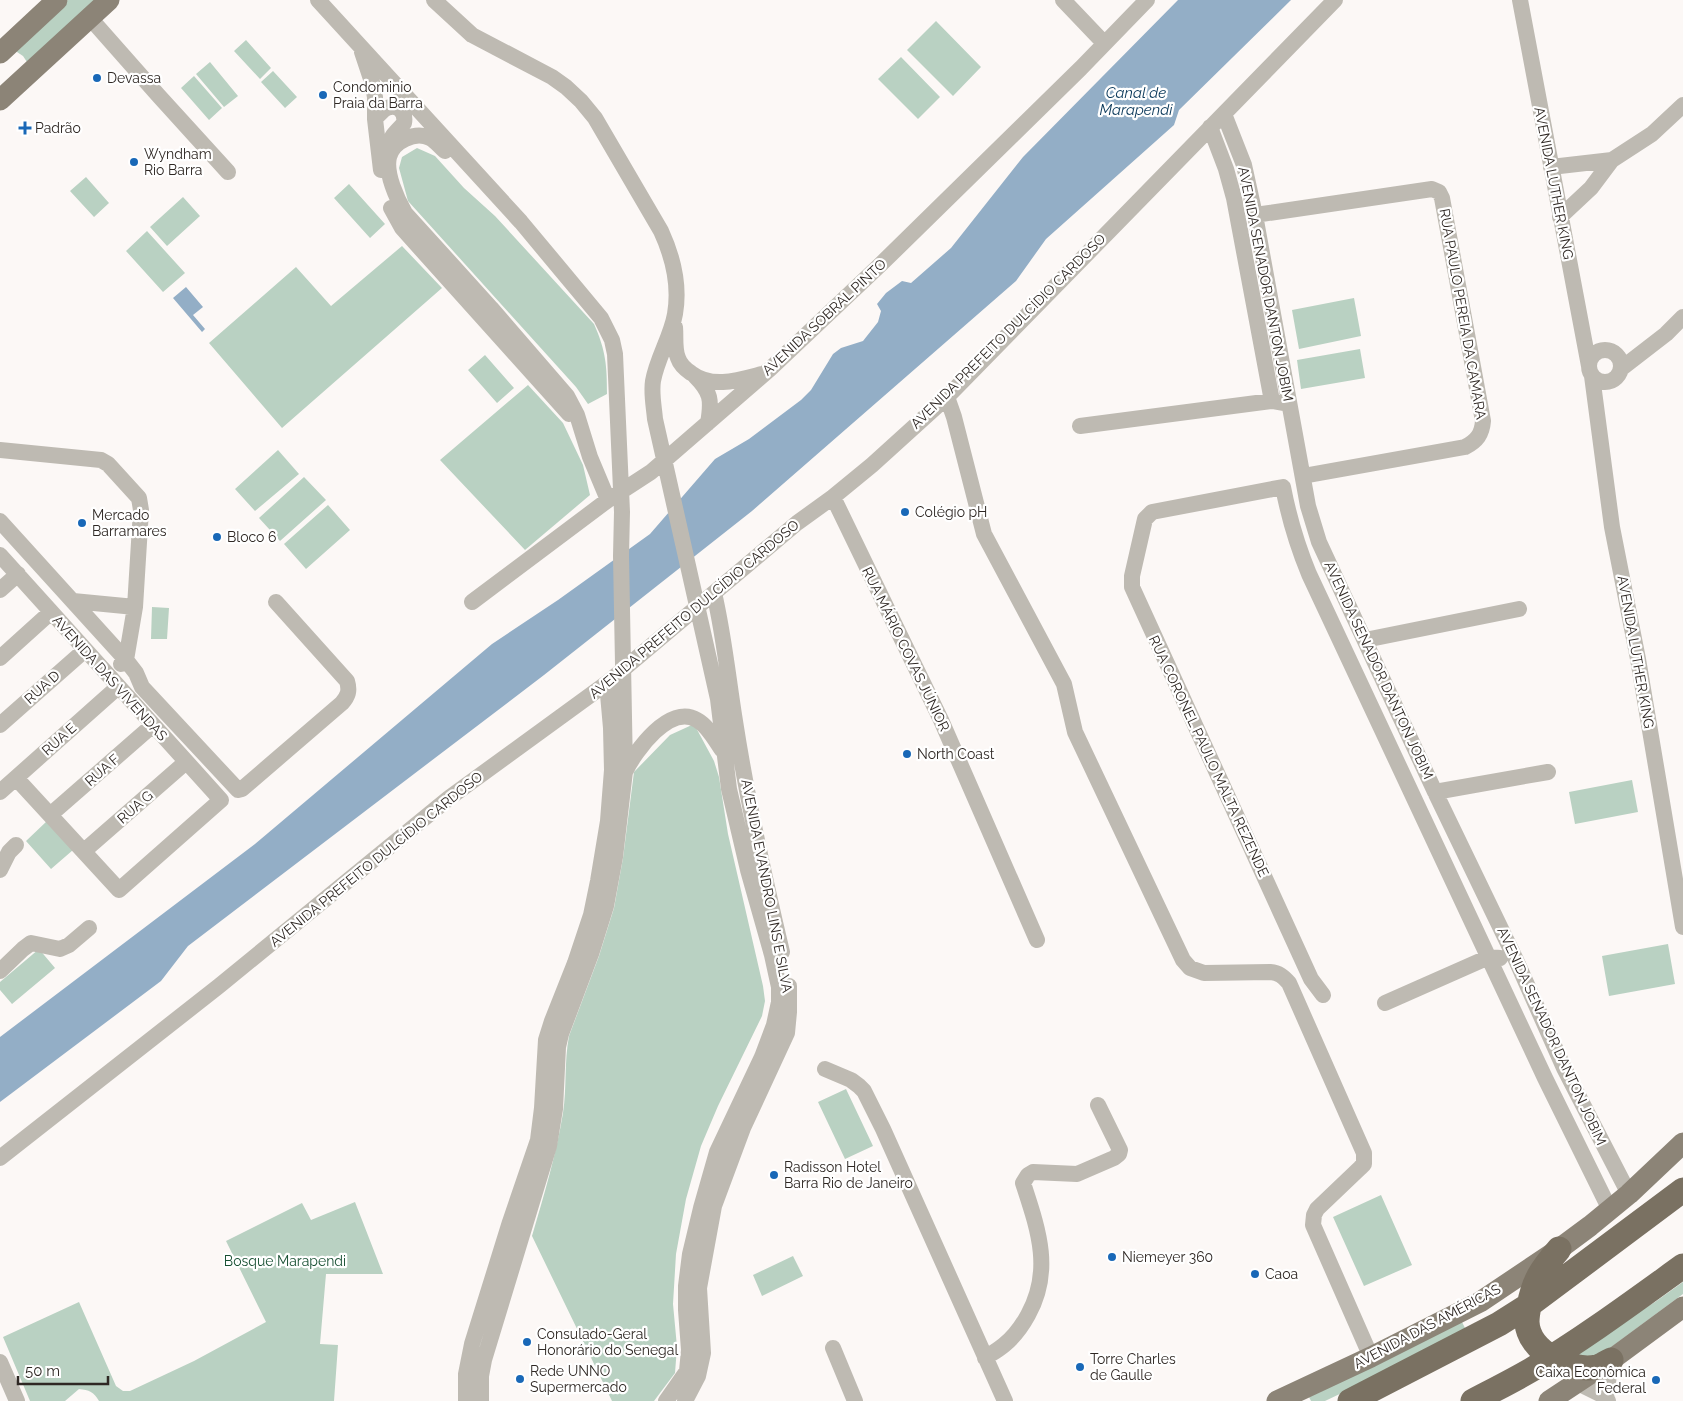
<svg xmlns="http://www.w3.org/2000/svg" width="1683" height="1401" font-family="Raleway,sans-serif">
<rect width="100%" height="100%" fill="#fcf8f6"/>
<path fill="#b9d1c2" d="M 68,0 L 100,0 L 27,62 L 23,56 L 14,50 Z
M 936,21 L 981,67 L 953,96 L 907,50 Z
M 246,40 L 271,68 L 260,79 L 234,51 Z
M 901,57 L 940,97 L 918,119 L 878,79 Z
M 210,62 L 238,96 L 224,107 L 196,74 Z
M 273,71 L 297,97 L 285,108 L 261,82 Z
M 194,76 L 222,108 L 209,120 L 181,88 Z
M 417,148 L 435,156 L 464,188 L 495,216 L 594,324 C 606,351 607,366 607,394 L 588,404 L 576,387 L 408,201 L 399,168 L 402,157 Z
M 86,177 L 109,203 L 94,217 L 70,191 Z
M 349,184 L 385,224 L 370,238 L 334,198 Z
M 183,197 L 200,216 L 167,246 L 150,227 Z
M 147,231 L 185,273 L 163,292 L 126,251 Z
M 402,246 L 442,288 L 282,428 L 209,343 L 296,267 L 331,306 Z
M 1354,298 L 1361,336 L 1299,349 L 1292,310 Z
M 1360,349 L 1365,378 L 1301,389 L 1297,360 Z
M 485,355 L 514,388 L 497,403 L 468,370 Z
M 528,385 L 563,423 L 583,465 L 590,495 L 525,550 L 440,460 Z
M 278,450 L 299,474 L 255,511 L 235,489 Z
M 304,477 L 326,500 L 280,541 L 259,518 Z
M 328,505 L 350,530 L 306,569 L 284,544 Z
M 152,607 L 169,608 L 167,639 L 151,639 Z
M 694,724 L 714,761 L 719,777 L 728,834 L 763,986 L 765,1001 L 762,1016 L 718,1106 L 701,1146 L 686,1199 L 676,1254 L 673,1304 L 677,1347 L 675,1373 L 654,1401 L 612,1401 L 532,1236 C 544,1195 556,1155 563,1113 C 567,1088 564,1062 569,1036 L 599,956 L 614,908 L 623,858 L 634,772 L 670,735 Z
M 1632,780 L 1638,812 L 1575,824 L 1569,792 Z
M 47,821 L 73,850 L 51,869 L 26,841 Z
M 1668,944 L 1675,984 L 1609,996 L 1602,956 Z
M 39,949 L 55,968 L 12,1004 L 0,990 L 0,982 Z
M 846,1089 L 873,1146 L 845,1159 L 818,1102 Z
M 1381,1195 L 1412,1265 L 1364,1286 L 1333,1217 Z
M 355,1202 L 383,1274 L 326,1274 L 320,1344 L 338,1345 L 334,1401 L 99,1401 C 94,1392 89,1390 79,1389 L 65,1401 L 30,1401 L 3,1337 L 79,1302 L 116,1386 L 123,1391 L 130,1391 L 194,1361 L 266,1322 L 226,1241 L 302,1203 L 311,1220 Z
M 793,1256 L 803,1276 L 762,1296 L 753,1275 Z
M 1683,1282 L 1683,1294 L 1595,1359 L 1569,1358 L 1610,1329 L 1655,1302 Z
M 1461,1320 L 1466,1330 L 1405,1363 L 1325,1401 L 1311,1401 L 1309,1397 Z"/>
<path fill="#93aec6" d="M 1178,0 L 1291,0 L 1179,110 L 1174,125 L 1046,239 L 1016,281 L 752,511 L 544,675 L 188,946 L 161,981 L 0,1102 L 0,1037 L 255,844 L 492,644 L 558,600 L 650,534 L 715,459 L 749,439 L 801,400 L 811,390 L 833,354 L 841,348 L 863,341 L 878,322 L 881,311 L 877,304 L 886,293 L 902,281 L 911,283 L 951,248 L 1023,157 Z
M 186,287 L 203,307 L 193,315 L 205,329 L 202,332 L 173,298 Z"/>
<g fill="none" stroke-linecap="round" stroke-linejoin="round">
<path stroke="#bebab2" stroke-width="16" d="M 318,0 L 521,222 L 601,318 L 612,340 L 615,354 L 622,512 L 621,556 L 625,771 L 615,857 L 606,906 L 591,954 L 561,1034 L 558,1047 L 555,1109 L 549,1146 L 484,1360 L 481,1376 L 481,1401
M 434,0 L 472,35 L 552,77 L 566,87 L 581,101 L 595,118 L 661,231 C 673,257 680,285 675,314 C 671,337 657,358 653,381 C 651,393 654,407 655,419 L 718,699 L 729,789 L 748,870 L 772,955 L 779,987 L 779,1002 L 774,1025 L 762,1057 L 717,1152 L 701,1208 L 690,1254 L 686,1286 L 686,1310 L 689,1350 L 687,1371 L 666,1401
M 1063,0 L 1104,43
M 1520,0 L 1589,366
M 90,18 L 158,95 L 228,172
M 362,52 L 372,82 L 375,97 L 375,119 L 381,170
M 1224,114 L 1244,165 L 1255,215 L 1308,506 L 1319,542 L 1435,792 L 1516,960 L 1564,1068 L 1629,1194
M 375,119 C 379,115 382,110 387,108 C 398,103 406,113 404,123 C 398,131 389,136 390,146
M 1210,127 L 1226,169 L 1234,198 L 1272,401
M 445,151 C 440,147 436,141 430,138 C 415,131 393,141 389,157 C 385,173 397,199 405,213 L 491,308 L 567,396 L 577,415 L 590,457 L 608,500
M 1551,167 L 1612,160
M 391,208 L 402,228 L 569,414
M 1255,215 L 1432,189 L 1439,192 L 1442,198 L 1483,421 C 1482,434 1477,441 1465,447 L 1303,476
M 1560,217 L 1591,188 L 1612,160 L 1652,134 L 1683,105
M 675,327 C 676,337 674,349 678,358 C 680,364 685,369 691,373 C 712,389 739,380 762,374
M1589 366a16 16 0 1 1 32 0a16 16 0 1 1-32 0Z
M 1622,368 L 1666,334 L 1683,317
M 695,376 C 711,392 712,400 708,423
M 1592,376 L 1612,527 L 1638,659 L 1683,927
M 947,397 L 954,417 L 984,534 L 1064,684 L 1075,732 L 1183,960 L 1190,968 L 1204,973 L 1270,972 C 1279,973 1283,976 1289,983 L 1364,1153 L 1364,1164 L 1360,1168 L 1317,1209 L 1314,1215 L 1313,1225 L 1371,1357
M 1080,426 L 1272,401 L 1283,403
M 0,450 L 101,460 L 108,464 L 139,498 L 141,510 L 135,607 L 126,660 L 121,664
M 833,497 L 941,720 L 1037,940
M 0,521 L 126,660 L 136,673 L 142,687 L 238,790 L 242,789 L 342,703 C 348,696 350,691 347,681 L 276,602
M 0,555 L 221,800 L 119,890 L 16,778
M 0,590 L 18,574
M 714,593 C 724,635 728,678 735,721 C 747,799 764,876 782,952
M 73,601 L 135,607
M 472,602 L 608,500 L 651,472 L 770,369 L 880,265 L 1081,68 L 1147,0
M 1365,640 L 1519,609
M 0,658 L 51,612
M 0,725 L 85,650
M 625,772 C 635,751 670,703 697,720 C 708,726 715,740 722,750
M 0,792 L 118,687
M 1435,792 L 1548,772
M 50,815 L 153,725
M 84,851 L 186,762
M 0,870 L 9,852 L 16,845
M 0,971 L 23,949 L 31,943 L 60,949 L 69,945 L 89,928
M 1323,995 L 1311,979 L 1132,587 L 1132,576 L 1145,519 L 1152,512 L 1283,487 C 1289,518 1297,545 1309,574 L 1545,1078 L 1610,1210
M 1385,1003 L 1489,957 L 1500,958
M 825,1069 L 851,1080 L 859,1086 L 864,1091 L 883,1129 L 1005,1401
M 0,1158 L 219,986 L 449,798 L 607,683 L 797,523 L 833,497 L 872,465 L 947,397 L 1335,0
M 833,1348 L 855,1401
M 985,1358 C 991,1354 998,1350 1004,1345 C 1014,1337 1022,1326 1028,1315 C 1053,1270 1038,1229 1023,1183 L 1028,1175 L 1033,1172 L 1077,1174 L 1114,1158 L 1119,1154 L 1120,1150 L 1098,1105
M 0,1362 L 17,1401
M 1578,1383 L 1606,1397
M 466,1401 L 466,1374 L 472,1344 L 510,1222 L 538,1140 L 542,1108 L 546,1040 L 552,1021 L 575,963 L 591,915 L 598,881 L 608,821 L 612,770 L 611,728 L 607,683
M 685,1401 L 698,1376 L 703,1353 L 699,1288 L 714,1206 L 743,1128 L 787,1033 L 789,1012 L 789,986
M 1608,1401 L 1606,1397 L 1611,1360"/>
<path stroke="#8c8477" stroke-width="21" d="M 0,53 L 57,0
M 0,100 L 109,0
M 1277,1401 L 1371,1357 L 1480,1302 L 1559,1249 L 1590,1226 L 1629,1194 L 1683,1143
M 1549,1401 L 1611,1360 L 1683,1307"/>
<path stroke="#7a7162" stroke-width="25" d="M 1559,1249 C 1541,1270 1534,1280 1529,1306 C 1528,1311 1527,1317 1527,1322 C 1528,1351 1570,1373 1597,1367 C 1601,1366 1606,1362 1611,1360
M 1350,1401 L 1499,1324 L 1529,1305 L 1683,1190
M 1473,1401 C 1492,1391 1512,1381 1531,1370 C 1583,1339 1633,1302 1683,1266"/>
</g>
<g fill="#1968b7" stroke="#fff" stroke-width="2">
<circle cx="97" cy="78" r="5"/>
<circle cx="323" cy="95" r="5"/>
<path d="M22.5 120.5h5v5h5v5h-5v5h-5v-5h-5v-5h5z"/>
<circle cx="134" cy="162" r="5"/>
<circle cx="905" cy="512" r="5"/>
<circle cx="82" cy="523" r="5"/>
<circle cx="217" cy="537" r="5"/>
<circle cx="907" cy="754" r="5"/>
<circle cx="774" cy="1175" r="5"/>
<circle cx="1112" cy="1257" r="5"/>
<circle cx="1255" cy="1274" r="5"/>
<circle cx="527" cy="1342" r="5"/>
<circle cx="1080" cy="1367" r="5"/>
<circle cx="520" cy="1379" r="5"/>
<circle cx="1656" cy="1380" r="5"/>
</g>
<g text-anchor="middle" stroke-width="4.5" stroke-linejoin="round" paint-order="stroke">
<g font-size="14" fill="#2f2824" stroke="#fff" text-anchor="start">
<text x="107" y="83">Devassa</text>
<text x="333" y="92">Condominio<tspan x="333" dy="16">Praia da Barra</tspan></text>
<text x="35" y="133">Padrão</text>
<text x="144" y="159">Wyndham<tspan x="144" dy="16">Rio Barra</tspan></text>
<text x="915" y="517">Colégio pH</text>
<text x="92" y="520">Mercado<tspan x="92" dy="16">Barramares</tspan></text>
<text x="227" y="542">Bloco 6</text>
<text x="917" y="759">North Coast</text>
<text x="784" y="1172">Radisson Hotel<tspan x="784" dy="16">Barra Rio de Janeiro</tspan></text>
<text x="1122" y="1262">Niemeyer 360</text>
<text x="1265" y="1279">Caoa</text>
<text x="537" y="1339">Consulado-Geral<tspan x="537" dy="16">Honorário do Senegal</tspan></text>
<text x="1090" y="1364">Torre Charles<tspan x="1090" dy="16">de Gaulle</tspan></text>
<text x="530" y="1376">Rede UNNO<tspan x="530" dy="16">Supermercado</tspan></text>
<text x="1646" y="1377" text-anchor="end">Caixa Econômica<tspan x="1646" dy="16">Federal</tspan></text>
</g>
<g font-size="14" fill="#2f2824" stroke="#fff">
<text transform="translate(1554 183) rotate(79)" y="5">AVENIDA LUTHER KING</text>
<text transform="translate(1266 284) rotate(79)" y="5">AVENIDA SENADOR DANTON JOBIM</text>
<text transform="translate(1463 314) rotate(80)" y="5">RUA PAULO PEREIA DA CAMARA</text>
<text transform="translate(824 317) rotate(-43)" y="5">AVENIDA SOBRAL PINTO</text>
<text transform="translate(1008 331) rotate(-45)" y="5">AVENIDA PREFEITO DULCÍDIO CARDOSO</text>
<text transform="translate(694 609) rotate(-40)" y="5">AVENIDA PREFEITO DULCÍDIO CARDOSO</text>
<text transform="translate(906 649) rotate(64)" y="5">RUA MÁRIO COVAS JÚNIOR</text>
<text transform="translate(1636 652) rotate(80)" y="5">AVENIDA LUTHER KING</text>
<text transform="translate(1379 670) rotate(65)" y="5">AVENIDA SENADOR DANTON JOBIM</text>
<text transform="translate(110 678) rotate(48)" y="5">AVENIDA DAS VIVENDAS</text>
<text transform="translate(42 687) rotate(-42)" y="5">RUA D</text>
<text transform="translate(59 739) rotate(-42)" y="5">RUA E</text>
<text transform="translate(1209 756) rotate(65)" y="5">RUA CORONEL PAULO MALTA REZENDE</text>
<text transform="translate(102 770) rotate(-41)" y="5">RUA F</text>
<text transform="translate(135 807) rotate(-41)" y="5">RUA G</text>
<text transform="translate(376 859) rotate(-39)" y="5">AVENIDA PREFEITO DULCÍDIO CARDOSO</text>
<text transform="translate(767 886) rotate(79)" y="5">AVENIDA EVANDRO LINS E SILVA</text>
<text transform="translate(1552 1036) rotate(65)" y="5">AVENIDA SENADOR DANTON JOBIM</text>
<text transform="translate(1427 1326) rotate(-28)" y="5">AVENIDA DAS AMÉRICAS</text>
</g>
<g font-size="14" fill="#185033" stroke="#fff">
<text x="285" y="1266">Bosque Marapendi</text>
</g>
<g font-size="15" font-style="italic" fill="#083759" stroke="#fff">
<text x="1136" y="98">Canal de<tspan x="1136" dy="17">Marapendi</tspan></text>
</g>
</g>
<path d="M18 1376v8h90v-8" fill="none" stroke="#2f2824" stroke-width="2.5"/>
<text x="25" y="1376" font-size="15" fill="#2f2824" stroke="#ffffff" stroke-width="4" paint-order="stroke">50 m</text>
</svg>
